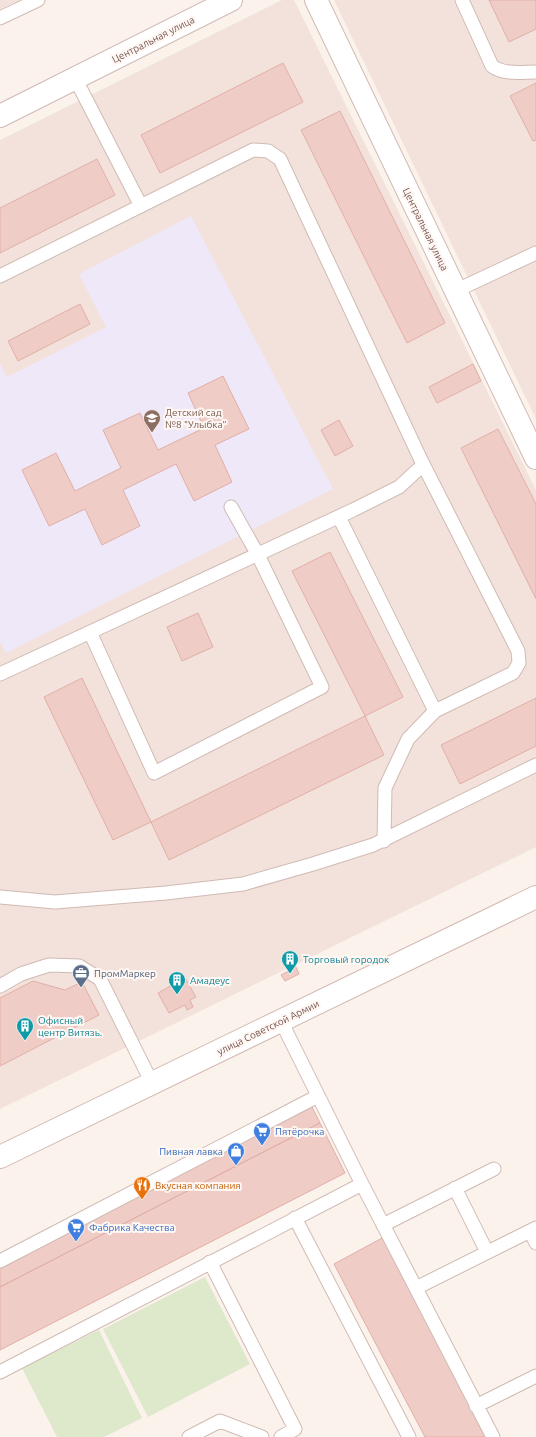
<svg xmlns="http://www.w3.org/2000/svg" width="536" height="1437" font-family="Ubuntu,sans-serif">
<rect width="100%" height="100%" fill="#fbf2ec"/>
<path fill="#f3e2db" d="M 0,0 L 20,0 L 0,9 Z
M 282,0 L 294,0 L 536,490 L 536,847 L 0,1109 L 0,140 Z
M 334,0 L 536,0 L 536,419 Z"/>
<path fill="#efe8f8" d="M 191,216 L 333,489 L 6,653 L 0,642 L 0,364 L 7,377 L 106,327 L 79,274 Z"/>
<path fill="#dee9cb" d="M 205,1277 L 250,1364 L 148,1417 L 103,1329 Z
M 99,1330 L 142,1418 L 104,1437 L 57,1437 L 22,1368 Z"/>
<path fill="#efccc6" stroke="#e1afa7" d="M 489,0 L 536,0 L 536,29 L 509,42 Z
M 283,63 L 303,102 L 160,173 L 141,135 Z
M 536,83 L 536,140 L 533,141 L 510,96 Z
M 340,111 L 445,323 L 407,343 L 301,130 Z
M 97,159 L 115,195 L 0,253 L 0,208 Z
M 80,304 L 90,324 L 18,361 L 8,341 Z
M 473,364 L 481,381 L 437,403 L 429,387 Z
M 223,376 L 249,429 L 215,445 L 232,482 L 194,501 L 176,464 L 123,490 L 140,526 L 102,545 L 85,509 L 49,526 L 22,470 L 56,453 L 75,491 L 121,468 L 103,430 L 140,413 L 158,450 L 204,428 L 188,393 Z
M 339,420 L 353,446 L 335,456 L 321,430 Z
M 498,429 L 536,504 L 536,599 L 461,448 Z
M 330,552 L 403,697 L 365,716 L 292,571 Z
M 198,613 L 213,647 L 182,661 L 167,627 Z
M 82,678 L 151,822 L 113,840 L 44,697 Z
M 536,698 L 536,746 L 460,784 L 441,745 Z
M 365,716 L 384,755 L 169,860 L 151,822 Z
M 296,967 L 299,974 L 285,981 L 281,975 Z
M 185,978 L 196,997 L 190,1000 L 193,1007 L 187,1010 L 185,1005 L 169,1013 L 158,993 Z
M 33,981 L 65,990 L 82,982 L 99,1015 L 0,1066 L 0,998 Z
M 312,1107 L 320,1123 L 0,1287 L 0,1267 Z
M 320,1123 L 345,1173 L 0,1350 L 0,1287 Z
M 384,1237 L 489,1437 L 425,1437 L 358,1310 L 334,1264 Z"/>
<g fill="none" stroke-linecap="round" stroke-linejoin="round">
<g stroke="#d0bab4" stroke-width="15">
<path id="lane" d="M 462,0 L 492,66 C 504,75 522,72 536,72
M 0,18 L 38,0
M 75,78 L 141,206
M 0,276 L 253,150 L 268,151 L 280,159 L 421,460 L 518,651 L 519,663 L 513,673 L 435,711 L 408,739 L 385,788 L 384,841
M 455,291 L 536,253
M 339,517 L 435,711
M 90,632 L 154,773 L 322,687 L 258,555 L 231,507
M 0,674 L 353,510 L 399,487 L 423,465
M 0,897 L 55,902 L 166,893 L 243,884 L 313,864 L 373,845 L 536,765
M 0,986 L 21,974 L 49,965 L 79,966 L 100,979 L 152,1083
M 281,1021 L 362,1184 L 493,1437
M 455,1188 L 487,1252
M 295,1218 L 409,1437
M 383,1225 L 494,1169
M 530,1231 L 536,1243
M 0,1261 L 318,1096
M 210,1262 L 295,1429 L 281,1437
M 416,1288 L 536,1228
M 0,1372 L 362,1184
M 476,1406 L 536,1376
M 189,1437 L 220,1421 L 262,1437"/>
</g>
<g stroke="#d0bab4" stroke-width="24">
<path id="street" d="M 316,0 L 536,458
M 0,116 L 231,0"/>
</g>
<g stroke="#d3b9b2" stroke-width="24">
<path id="secondary" d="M 0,1157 L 536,897"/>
</g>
<use href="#lane" stroke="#fff" stroke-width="13"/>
<use href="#street" stroke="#fff" stroke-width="22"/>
<use href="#secondary" stroke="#fff" stroke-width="22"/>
</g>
<defs>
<g id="school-pin" transform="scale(0.9)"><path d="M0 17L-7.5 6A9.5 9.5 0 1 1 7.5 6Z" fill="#8d6e63" stroke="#fef7f3"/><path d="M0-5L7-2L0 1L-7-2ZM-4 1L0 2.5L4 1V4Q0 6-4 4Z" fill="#fff"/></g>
<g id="building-pin" transform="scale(0.9)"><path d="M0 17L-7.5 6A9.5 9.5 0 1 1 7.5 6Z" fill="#0f9aa8" stroke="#fef7f3"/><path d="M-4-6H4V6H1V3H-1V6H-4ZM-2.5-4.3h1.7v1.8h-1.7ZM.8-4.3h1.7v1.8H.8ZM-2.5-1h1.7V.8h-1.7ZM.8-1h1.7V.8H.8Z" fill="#fff"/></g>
<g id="office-pin" transform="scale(0.9)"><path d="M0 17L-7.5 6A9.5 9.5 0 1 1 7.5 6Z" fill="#5c6f8a" stroke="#fef7f3"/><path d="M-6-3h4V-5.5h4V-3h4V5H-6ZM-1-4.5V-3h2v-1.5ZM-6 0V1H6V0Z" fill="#fff"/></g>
<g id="supermarket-pin" transform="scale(0.9)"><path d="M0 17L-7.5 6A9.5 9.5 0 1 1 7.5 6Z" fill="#3f7fe0" stroke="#fef7f3"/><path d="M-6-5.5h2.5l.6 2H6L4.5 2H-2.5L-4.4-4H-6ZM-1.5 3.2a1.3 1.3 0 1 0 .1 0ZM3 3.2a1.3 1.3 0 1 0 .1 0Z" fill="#fff"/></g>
<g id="shop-pin" transform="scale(0.9)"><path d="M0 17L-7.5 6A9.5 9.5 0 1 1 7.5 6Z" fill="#3f7fe0" stroke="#fef7f3"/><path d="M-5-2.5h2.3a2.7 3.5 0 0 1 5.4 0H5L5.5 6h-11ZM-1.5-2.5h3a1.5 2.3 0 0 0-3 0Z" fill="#fff"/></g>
<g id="restaurant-pin" transform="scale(0.9)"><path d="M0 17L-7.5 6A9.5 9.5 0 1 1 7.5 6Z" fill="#e8710a" stroke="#fef7f3"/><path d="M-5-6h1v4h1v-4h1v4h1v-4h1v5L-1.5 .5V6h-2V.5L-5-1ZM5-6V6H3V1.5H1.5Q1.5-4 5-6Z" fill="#fff"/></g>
</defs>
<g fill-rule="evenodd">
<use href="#school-pin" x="152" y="418"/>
<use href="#building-pin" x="290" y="959"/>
<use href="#office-pin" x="81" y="973"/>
<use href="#building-pin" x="177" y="980"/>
<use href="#building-pin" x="25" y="1026"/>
<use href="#supermarket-pin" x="262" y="1131"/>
<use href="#shop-pin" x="236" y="1151"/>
<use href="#restaurant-pin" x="142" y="1185"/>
<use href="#supermarket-pin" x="76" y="1227"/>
</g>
<g text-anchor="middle" stroke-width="4" stroke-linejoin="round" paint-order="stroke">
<g font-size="10" fill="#765450" stroke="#fef7f3">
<text transform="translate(153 39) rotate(-27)" y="4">Центральная улица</text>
<text transform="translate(426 229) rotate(64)" y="4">Центральная улица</text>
<text transform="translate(268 1027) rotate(-26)" y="4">улица Советской Армии</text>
</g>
<g font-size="10" fill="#785e54" stroke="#fef7f3" text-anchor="start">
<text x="165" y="416">Детский сад<tspan x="165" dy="12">№8 "Улыбка"</tspan></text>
</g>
<g font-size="10" fill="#0d838f" stroke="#fef7f3" text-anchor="start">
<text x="303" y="963">Торговый городок</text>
<text x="190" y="984">Амадеус</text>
<text x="38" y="1024">Офисный<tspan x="38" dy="12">центр Витязь.</tspan></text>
</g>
<g font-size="10" fill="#4e5e75" stroke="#fef7f3" text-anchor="start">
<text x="94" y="977">ПромМаркер</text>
</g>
<g font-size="10" fill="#366cbe" stroke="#fef7f3" text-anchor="start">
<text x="275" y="1135">Пятёрочка</text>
<text x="223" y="1155" text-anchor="end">Пивная лавка</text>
<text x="89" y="1231">Фабрика Качества</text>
</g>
<g font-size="10" fill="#c56008" stroke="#fef7f3" text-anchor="start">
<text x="155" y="1189">Вкусная компания</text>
</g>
</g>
</svg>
